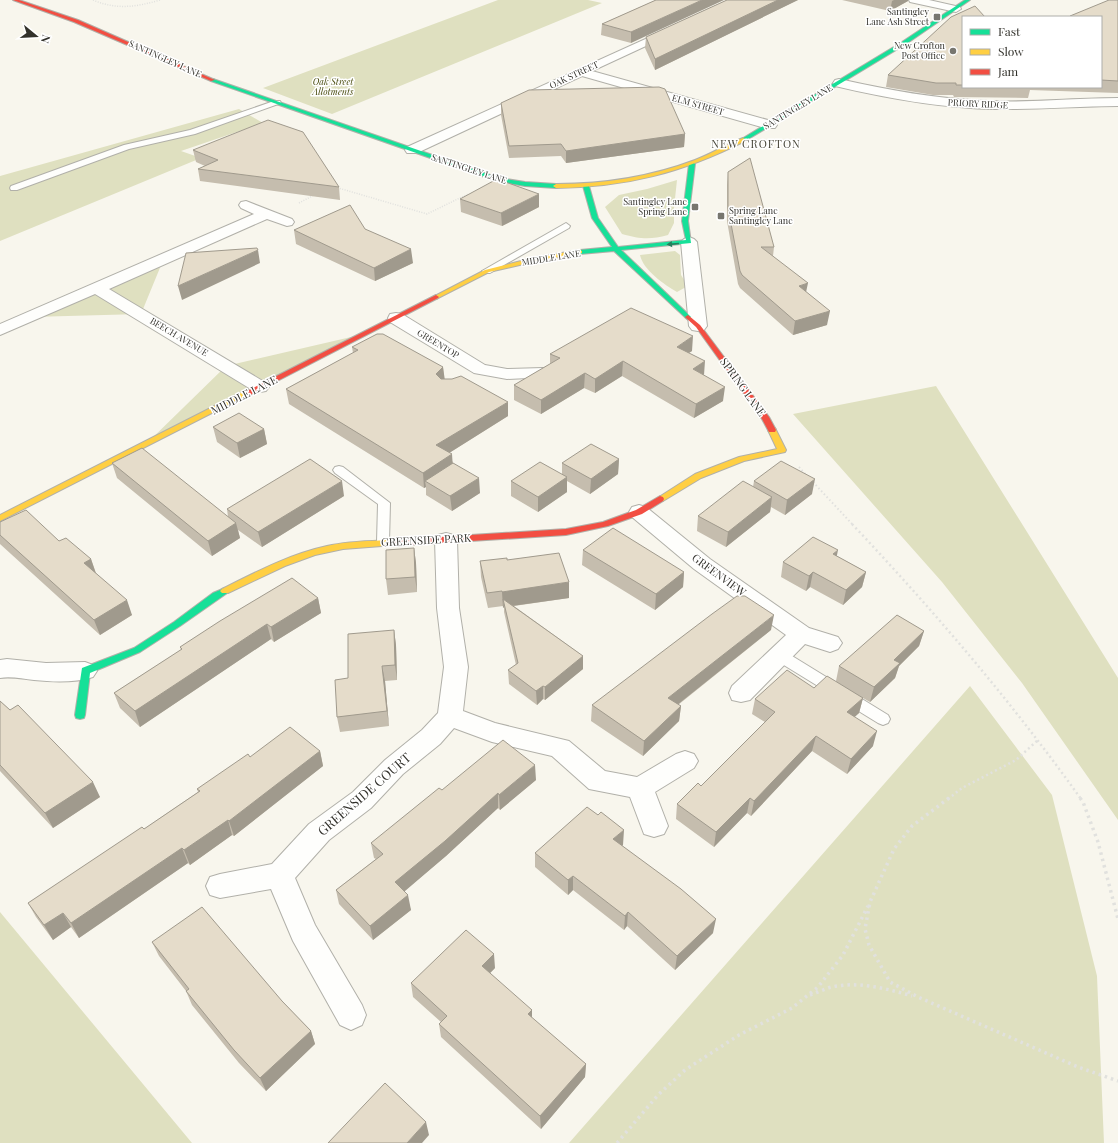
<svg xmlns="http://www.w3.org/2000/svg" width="1118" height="1143" font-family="'Playfair Display',serif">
<rect width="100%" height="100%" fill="#f8f6ed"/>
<path fill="#dfe0c0" d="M 498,0 L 588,0 L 602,3 L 332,114 L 263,88 Z
M 239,109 L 263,123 L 181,151 L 201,158 L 0,241 L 0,176 Z
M 677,180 L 674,208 L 674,223 L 668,235 C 650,240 640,239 622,234 L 605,207 L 619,195 L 647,189 Z
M 675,251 L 680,255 L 681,275 L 686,283 L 686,287 L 677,292 C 665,285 643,270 640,255 Z
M 164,258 L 141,314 L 31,317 Z
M 364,334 L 142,448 L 226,366 Z
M 936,386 L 1118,678 L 1118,820 L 1022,683 L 942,582 L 793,414 Z
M 970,686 L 1052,795 L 1097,976 L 1104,1143 L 569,1143 Z
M 0,912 L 192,1143 L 0,1143 Z"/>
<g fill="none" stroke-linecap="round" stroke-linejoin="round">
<g stroke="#b1b0a9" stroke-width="2">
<path id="lane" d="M 274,101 L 280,101 L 281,103 L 195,134 L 129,149 L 17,190 L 11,190 L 10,188 L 11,186 L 124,145 L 190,130 Z
M 566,223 L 570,226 L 569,228 L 490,273 L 484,273 L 482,271 Z
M 339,466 L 343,467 L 390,503 L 389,542 L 387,545 L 383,546 L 379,545 L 377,542 L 378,504 L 335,473 L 333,470 L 335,467 Z
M 779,650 L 784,651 L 888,715 L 890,719 L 888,723 L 883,725 L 878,723 L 774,659 L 772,655 L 774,651 Z"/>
</g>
<g stroke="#b1b0a9" stroke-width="2">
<path id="street" d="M 909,0 L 929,0 L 960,7 L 961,9 L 956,12 L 910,2 Z
M 672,27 L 678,30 L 676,32 L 592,71 L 775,122 L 777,125 L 775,128 L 765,128 L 582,76 L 417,153 L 407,153 L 405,150 L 407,147 Z
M 839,79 C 888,90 937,99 987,101 C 1030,103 1074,98 1118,98 L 1118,106 C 1077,106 1035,110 994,109 C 940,108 886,98 835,86 L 833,83 L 835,80 Z
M 246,201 L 292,219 L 294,222 L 292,225 L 287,226 L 267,219 L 109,289 L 266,383 L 269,387 L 266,391 L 260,392 L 254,391 L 95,294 L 0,335 L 0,324 L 254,214 L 241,208 L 239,205 L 241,202 Z
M 689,237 L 694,239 L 697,242 L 707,326 L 704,330 L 698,331 L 692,330 L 689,326 L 681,242 L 684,239 Z
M 396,313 L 402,314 L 485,365 L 507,369 L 543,368 L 549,369 L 552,373 L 549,377 L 507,379 L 474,373 L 390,322 L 388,318 L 390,314 Z
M 639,505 L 646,507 L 710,559 L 809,628 L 838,637 L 842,643 L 838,649 L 830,652 L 805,644 L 750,700 L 741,702 L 732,700 L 729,693 L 732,686 L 786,635 L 694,569 L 632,517 L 629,512 L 632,507 Z
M 446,533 L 454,535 L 457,540 L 459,608 L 468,667 L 463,711 L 495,723 L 569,741 L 605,771 L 637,777 L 676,754 L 685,751 L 694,754 L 698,761 L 694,768 L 655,792 L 668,826 L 664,834 L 654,837 L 644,834 L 630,797 L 589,789 L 552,756 L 492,742 L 454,728 L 440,744 L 403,774 L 371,808 L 329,840 L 295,878 L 315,925 L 362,1005 L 366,1015 L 362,1025 L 351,1030 L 340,1025 L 293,941 L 271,889 L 220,898 L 210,895 L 206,886 L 210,877 L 220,874 L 272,864 L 309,824 L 353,792 L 385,760 L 422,730 L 438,713 L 444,667 L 437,608 L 435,540 L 438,535 Z
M 7,659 L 46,663 L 85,662 L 93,665 L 97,671 L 93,677 C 75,683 53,682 34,680 C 23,679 11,676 0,678 L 0,660 Z"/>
</g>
<g stroke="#b1b0a9" stroke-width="2">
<path id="fast" d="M 965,0 L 970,0 L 906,44 L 745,141 L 740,140 L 902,42 Z
M 213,79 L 499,178 L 525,182 L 556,184 L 559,186 L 556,188 L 525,186 L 496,181 L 211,81 L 211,80 Z
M 692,162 L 695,164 L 688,221 L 691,243 L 621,250 L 690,316 L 691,317 L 688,319 L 686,318 L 614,251 L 580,254 L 577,252 L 580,250 L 612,247 L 592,218 L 583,186 L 586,184 L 589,186 L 598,218 L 618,247 L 686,240 L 682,221 L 689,164 Z
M 225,588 L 228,589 L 230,591 L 180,626 L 140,652 L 90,673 L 85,715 L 84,718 L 80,719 L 76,718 L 75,715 L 82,668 L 134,648 L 174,622 L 213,593 Z"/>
</g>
<g stroke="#b1b0a9" stroke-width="2">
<path id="slow" d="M 743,138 L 745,139 L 745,141 C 681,173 627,187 556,188 L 553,186 L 556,184 C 604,184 650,177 695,160 C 711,154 727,144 743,138 Z
M 580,250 L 582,251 L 582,253 L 537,261 L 489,272 L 438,298 L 436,299 L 433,297 L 485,270 L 537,257 Z
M 244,391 L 250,391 L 251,393 L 0,521 L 0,515 Z
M 769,428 L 775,428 L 786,450 L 785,452 L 744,461 L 701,478 L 663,501 L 657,501 L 656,499 L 695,474 L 739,457 L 777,449 L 768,430 Z
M 392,540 L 395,541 L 396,543 L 395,545 L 343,549 L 315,555 L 285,566 L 228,593 L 222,593 L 220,591 L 222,589 C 256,572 290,554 327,546 C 349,541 370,541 392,540 Z"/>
</g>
<g stroke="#b1b0a9" stroke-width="2">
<path id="jam" d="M 13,0 L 19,0 L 78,20 L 215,80 L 211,81 L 74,22 Z
M 436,295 L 439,297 L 438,298 L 250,395 L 244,395 L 243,393 Z
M 688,315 L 700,325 L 769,417 L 776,430 L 775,432 L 769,432 L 762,419 L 696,327 L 685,317 Z
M 660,496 L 663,497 L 664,499 L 663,501 L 642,514 L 608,526 L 566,535 L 392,546 L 388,543 L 392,540 L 566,529 L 603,522 L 636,510 Z"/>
</g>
<path stroke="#e1e1de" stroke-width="1.5" stroke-dasharray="1 1.5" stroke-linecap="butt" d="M 93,0 C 116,10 137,7 160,0
M 335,187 L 427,214 L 468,194
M 299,203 L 314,195"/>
<path stroke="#e1e1de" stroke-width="2" stroke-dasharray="1.5 2.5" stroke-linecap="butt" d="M 799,467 L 806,475
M 813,482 L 853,525"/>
<path stroke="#e1e1de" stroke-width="2.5" stroke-dasharray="2 3" stroke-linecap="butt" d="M 852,524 C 934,611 1011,701 1081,799
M 948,799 L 962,788 L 1016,760 L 1038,740"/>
<path stroke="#e1e1de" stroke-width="3.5" stroke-dasharray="2.5 4" stroke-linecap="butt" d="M 949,798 L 912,826 L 894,849 L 870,902 L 865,929 L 869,945 L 890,982 L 918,997 L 1078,1067 L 1118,1081
M 1080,798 L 1083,802 L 1098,842 L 1118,919
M 810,995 C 819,992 828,987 837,986 C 862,982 888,989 912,996
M 617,1143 L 658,1095 L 685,1070 L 739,1035 L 792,1008 L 818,987 L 843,955 L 868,906"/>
<use href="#lane" fill="#fefefc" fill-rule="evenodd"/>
<use href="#street" fill="#fefefc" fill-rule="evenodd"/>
<use href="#fast" fill="#16e098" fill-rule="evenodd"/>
<use href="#slow" fill="#ffcf43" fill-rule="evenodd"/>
<use href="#jam" fill="#f24e42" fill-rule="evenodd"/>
</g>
<path fill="#c5bdae" d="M 656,0 L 631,43 L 601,35 L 602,24 Z
M 727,0 L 798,0 L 655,70 L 645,48 L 646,37 Z
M 842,0 L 908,0 L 908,1 L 890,11 Z
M 1118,0 L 1118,93 L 1030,90 L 1028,98 L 954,97 L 953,95 L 933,95 L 886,87 L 888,75 L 963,17 L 963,87 L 1101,87 L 1101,17 L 1070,17 L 1070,16 Z
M 501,103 L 685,134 L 684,147 L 566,163 L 561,156 L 509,158 L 501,115 Z
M 193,150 L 339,187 L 340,200 L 200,181 L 198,169 L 205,166 L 196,162 Z
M 728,172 L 774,247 L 773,256 L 806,292 L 827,325 L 793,335 L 740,288 L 738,284 L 727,221 L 727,185 Z
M 460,199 L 539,207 L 502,226 L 461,212 Z
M 365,229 L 413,263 L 375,281 L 296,244 L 294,230 Z
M 352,347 L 443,367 L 444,379 L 508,416 L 449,453 L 453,463 L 480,493 L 452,511 L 426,495 L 426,487 L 424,488 L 289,404 L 286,389 L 353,353 Z
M 692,351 L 689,353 L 704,375 L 723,401 L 694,418 L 622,376 L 595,393 L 584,388 L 541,414 L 514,400 L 514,385 L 550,364 L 550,354 Z
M 213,427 L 264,429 L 267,444 L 240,458 L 217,442 Z
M 619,459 L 618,474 L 590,494 L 567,481 L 567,492 L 538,512 L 511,496 L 511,481 L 562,474 L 562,463 Z
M 112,463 L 228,517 L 227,509 L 344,496 L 262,547 L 238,530 L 240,538 L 212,556 L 117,478 Z
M 754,481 L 812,494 L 785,515 L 771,507 L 770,512 L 726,547 L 697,531 L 698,516 L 753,487 Z
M 0,522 L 59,541 L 91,559 L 96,573 L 132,615 L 100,635 L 0,544 Z
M 414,548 L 416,563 L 417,592 L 388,595 L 386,579 Z
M 583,550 L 684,572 L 683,587 L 655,610 L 582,565 Z
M 837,556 L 866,572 L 862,587 L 843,605 L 810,587 L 806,591 L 781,577 L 783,562 Z
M 507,560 L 569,598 L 514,606 L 583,656 L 583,669 L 545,700 L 543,699 L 537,705 L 509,684 L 508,670 L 516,665 L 504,612 L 504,607 L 503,608 L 503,606 L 488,608 L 481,577 L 480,561 Z
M 318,598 L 321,613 L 274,642 L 271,639 L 140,727 L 120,708 L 114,693 L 181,650 L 180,647 Z
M 394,630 L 396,645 L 397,680 L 385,681 L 389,726 L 340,732 L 337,717 L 348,678 Z
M 771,630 L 678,705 L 681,706 L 679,721 L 643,756 L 591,721 L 592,705 Z
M 924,631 L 919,646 L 899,666 L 895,678 L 870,702 L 863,698 L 859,713 L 854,717 L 873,746 L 847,774 L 812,751 L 751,816 L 747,813 L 714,847 L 676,819 L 677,804 L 701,786 L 765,722 L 752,714 L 755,699 L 814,688 L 836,681 L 839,666 Z
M 0,701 L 10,710 L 100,797 L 53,828 L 0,771 Z
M 320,751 L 323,766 L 234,836 L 232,835 L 190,865 L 188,863 L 79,938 L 71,927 L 53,940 L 36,917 L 28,903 L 144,829 L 198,792 L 197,789 L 250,757 Z
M 536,780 L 500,810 L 498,808 L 446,856 L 404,891 L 411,910 L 373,940 L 339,904 L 336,890 L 376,859 L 374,858 L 371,843 L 442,790 Z
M 623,845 L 622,846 L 713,933 L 675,970 L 627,926 L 624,930 L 573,890 L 568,895 L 535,867 L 535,853 Z
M 152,942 L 282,1001 L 311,1031 L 315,1044 L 266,1091 L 239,1063 L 192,1005 L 186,991 L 159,956 Z
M 495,968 L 490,973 L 532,1018 L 586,1064 L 585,1077 L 541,1129 L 441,1037 L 439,1024 L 441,1022 L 413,997 L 411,983 Z"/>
<path fill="#a09a8d" d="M 702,0 L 724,0 L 631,43 L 631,32 Z
M 778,0 L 798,0 L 655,70 L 655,59 Z
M 894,0 L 908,0 L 908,1 L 890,11 L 892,1 Z
M 685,134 L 684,147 L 566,163 L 566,151 Z
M 539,194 L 539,207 L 502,226 L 501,213 Z
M 411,249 L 413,263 L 375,281 L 374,268 Z
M 258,250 L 260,263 L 182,300 L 178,286 Z
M 808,283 L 805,297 L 799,286 Z
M 830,311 L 827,325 L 793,335 L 795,321 Z
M 693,336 L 692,351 L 675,361 L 677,347 Z
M 623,361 L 622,376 L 595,393 L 595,379 Z
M 705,361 L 704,375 L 693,369 Z
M 443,367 L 445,381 L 438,388 L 436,374 Z
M 585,373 L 584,388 L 541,414 L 541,400 Z
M 725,387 L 723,401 L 694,418 L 696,404 Z
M 508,402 L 508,416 L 438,460 L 436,445 Z
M 264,429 L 267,444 L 240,458 L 237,443 Z
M 452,454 L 453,469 L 425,481 L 426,487 L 424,488 L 423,473 Z
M 619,459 L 618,474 L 590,494 L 591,479 Z
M 567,477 L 567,492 L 538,512 L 538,497 Z
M 479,478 L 480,493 L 452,511 L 450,496 Z
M 815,479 L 812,494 L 785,515 L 787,500 Z
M 342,481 L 344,496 L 262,547 L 258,532 Z
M 772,497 L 770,512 L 726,547 L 728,532 Z
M 236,523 L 240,538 L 212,556 L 208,541 Z
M 414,548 L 416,563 L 417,592 L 415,577 Z
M 838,550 L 835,565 L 833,554 Z
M 91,559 L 96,574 L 84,563 Z
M 684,572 L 683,587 L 655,610 L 656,594 Z
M 813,572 L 810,587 L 806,591 L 809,576 Z
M 866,572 L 862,587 L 843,605 L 846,590 Z
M 569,582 L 569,598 L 505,607 L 503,599 L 504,607 L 503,608 L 502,592 Z
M 318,598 L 321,613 L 274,642 L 271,627 Z
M 127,600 L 132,615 L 100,635 L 94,620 Z
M 774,615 L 771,630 L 667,713 L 668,698 Z
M 267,624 L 271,639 L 140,727 L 135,711 Z
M 394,630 L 396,645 L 397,680 L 395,665 Z
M 924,631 L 919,646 L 899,666 L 895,678 L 870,702 L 874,687 L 894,660 Z
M 583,656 L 583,669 L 545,700 L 545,687 Z
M 382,666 L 385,681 L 389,726 L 387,711 Z
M 543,686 L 543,699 L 537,705 L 536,691 Z
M 863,698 L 859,713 L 843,728 L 847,712 Z
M 681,706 L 679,721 L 643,756 L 644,741 Z
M 877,731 L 873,746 L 847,774 L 851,759 Z
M 816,736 L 812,751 L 751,816 L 754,801 Z
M 320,751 L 323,766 L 234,836 L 229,821 Z
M 535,765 L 536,780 L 500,810 L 499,795 Z
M 93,782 L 100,797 L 53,828 L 45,813 Z
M 498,793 L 498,808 L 446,856 L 398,897 L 395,882 Z
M 750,798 L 747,813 L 714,847 L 716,832 Z
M 228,820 L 232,835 L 190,865 L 184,850 Z
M 624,830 L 623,845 L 612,854 L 613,839 Z
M 182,848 L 188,863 L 79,938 L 71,923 Z
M 573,876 L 573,890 L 568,895 L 568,880 Z
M 408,895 L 411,910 L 373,940 L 370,926 Z
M 628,912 L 627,926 L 624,930 L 625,916 Z
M 63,913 L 71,927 L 53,940 L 44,925 Z
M 716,919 L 713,933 L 675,970 L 677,956 Z
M 494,954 L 495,968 L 483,980 L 482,966 Z
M 532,1010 L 532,1024 L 528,1014 Z
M 311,1031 L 315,1044 L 266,1091 L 260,1078 Z
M 586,1064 L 585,1077 L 541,1129 L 540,1116 Z
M 426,1122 L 429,1135 L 422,1143 L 407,1143 Z"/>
<path fill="#e5dcca" stroke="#a09a8d" d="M 656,0 L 702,0 L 631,32 L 602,24 Z
M 727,0 L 778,0 L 655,59 L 646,37 Z
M 1109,0 L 1118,0 L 1118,81 L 1101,80 L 1101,17 L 1071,17 L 1070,16 Z
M 975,6 L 985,17 L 963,17 L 963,85 L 956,85 L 956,83 L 936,83 L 888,75 L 951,17 Z
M 659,87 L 665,89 L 685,134 L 566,151 L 561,144 L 509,146 L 501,103 L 529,90 Z
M 268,120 L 303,132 L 339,187 L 198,169 L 218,160 L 193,150 Z
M 750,158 L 774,247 L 761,247 L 808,283 L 799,286 L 830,311 L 795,321 L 742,275 L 740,271 L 728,208 L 728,172 Z
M 497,179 L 539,194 L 501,213 L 460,199 Z
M 350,205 L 365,229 L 411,249 L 374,268 L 294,230 Z
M 257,248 L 258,250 L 178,286 L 186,253 Z
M 631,308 L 693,336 L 677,347 L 705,361 L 693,369 L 725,387 L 696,404 L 623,361 L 595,379 L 585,373 L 541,400 L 514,385 L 560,358 L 550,354 Z
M 377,334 L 383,334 L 443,367 L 436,374 L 441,379 L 452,379 L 461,376 L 508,402 L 436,445 L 452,454 L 423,473 L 286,389 L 358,350 L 352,347 Z
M 239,413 L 264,429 L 237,443 L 213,427 Z
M 591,444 L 619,459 L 591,479 L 562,463 Z
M 142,448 L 236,523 L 208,541 L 112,463 Z
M 310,459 L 342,481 L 258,532 L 227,509 Z
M 781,461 L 815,479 L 787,500 L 754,481 Z
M 540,462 L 567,477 L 538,497 L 511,481 Z
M 453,463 L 479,478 L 450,496 L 425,481 Z
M 743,481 L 772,497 L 728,532 L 698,516 Z
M 26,510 L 59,541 L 66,538 L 91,559 L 84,563 L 127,600 L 94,620 L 0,535 L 0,522 Z
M 613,528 L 684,572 L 656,594 L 583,550 Z
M 813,537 L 838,550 L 833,554 L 866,572 L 846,590 L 813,572 L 809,576 L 783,562 Z
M 414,548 L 415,577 L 386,579 L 386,550 Z
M 559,553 L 569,582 L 502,592 L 502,591 L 487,593 L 480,561 L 507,558 L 507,560 Z
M 292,578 L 318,598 L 271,627 L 267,624 L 135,711 L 114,693 L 182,649 L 180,647 L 220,621 Z
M 737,596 L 745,596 L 774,615 L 668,698 L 681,706 L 644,741 L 592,705 L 712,614 Z
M 503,599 L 583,656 L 545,687 L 543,686 L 536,691 L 508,670 L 518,663 Z
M 897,615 L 924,631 L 894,660 L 900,663 L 874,687 L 839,666 Z
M 394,630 L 395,665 L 382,666 L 387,711 L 337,717 L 335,680 L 348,678 L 348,634 Z
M 787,670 L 814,688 L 827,676 L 863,698 L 847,712 L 877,731 L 851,759 L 816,736 L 754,801 L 750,798 L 716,832 L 677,804 L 698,783 L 701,786 L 775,712 L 755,699 Z
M 0,701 L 10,710 L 18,705 L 93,782 L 45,813 L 0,765 Z
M 290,727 L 320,751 L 229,821 L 228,820 L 184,850 L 182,848 L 71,923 L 63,913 L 44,925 L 28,903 L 142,827 L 144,829 L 200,791 L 197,789 L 248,754 L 250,757 Z
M 503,740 L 535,765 L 499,795 L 498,793 L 445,841 L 395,882 L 408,895 L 370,926 L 336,890 L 383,854 L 371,843 L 439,788 L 442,790 Z
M 587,807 L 598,815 L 601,812 L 624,830 L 613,839 L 681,889 L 716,919 L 677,956 L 628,912 L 625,916 L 573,876 L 568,880 L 535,853 Z
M 202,907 L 282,1001 L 311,1031 L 260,1078 L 234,1050 L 186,991 L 189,989 L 152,942 Z
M 466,930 L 494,954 L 482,966 L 532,1010 L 528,1014 L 586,1064 L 540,1116 L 439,1024 L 447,1016 L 411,983 Z
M 385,1083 L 426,1122 L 407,1143 L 328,1143 Z"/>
<defs><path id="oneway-solid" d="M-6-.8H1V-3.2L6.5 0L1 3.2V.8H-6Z"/></defs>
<use fill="#25805c" href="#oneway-solid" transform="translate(673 244) rotate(175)"/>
<g fill="#77766f" stroke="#fff" stroke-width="1.5">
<rect x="933" y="13" width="8" height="8" rx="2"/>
<circle cx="953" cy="51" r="4"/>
<rect x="691" y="203" width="8" height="8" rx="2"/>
<rect x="717" y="212" width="8" height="8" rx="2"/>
</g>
<g text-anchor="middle" stroke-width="3" stroke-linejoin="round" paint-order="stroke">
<g font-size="9" fill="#32312b" stroke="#fff" text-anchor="end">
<text x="929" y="15">Santingley<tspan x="929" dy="10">Lane Ash Street</tspan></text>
<text x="945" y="49">New Crofton<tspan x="945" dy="10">Post Office</tspan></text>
<text x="687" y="205">Santingley Lane<tspan x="687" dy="10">Spring Lane</tspan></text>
<text x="729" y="214" text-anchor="start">Spring Lane<tspan x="729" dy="10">Santingley Lane</tspan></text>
</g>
<g font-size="9" fill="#32312b" stroke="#fff">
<text transform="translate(165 59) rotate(24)" y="3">SANTINGLEY LANE</text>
<text transform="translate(574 75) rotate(-25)" y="3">OAK STREET</text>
<text transform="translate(978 104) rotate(3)" y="3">PRIORY RIDGE</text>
<text transform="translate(698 105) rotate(16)" y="3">ELM STREET</text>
<text transform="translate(798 107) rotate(-31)" y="3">SANTINGLEY LANE</text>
<text transform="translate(469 169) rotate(18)" y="3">SANTINGLEY LANE</text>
<text transform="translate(551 258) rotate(-9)" y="3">MIDDLE LANE</text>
<text transform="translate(179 337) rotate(31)" y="3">BEECH AVENUE</text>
<text transform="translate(438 344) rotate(31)" y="3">GREENTOP</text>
</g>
<g font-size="9" font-style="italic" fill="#4a4c0f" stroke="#fff">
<text x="333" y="85">Oak Street<tspan x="333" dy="10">Allotments</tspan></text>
</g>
<g font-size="11" letter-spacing="1" fill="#464437" stroke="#fff">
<text x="756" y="148">NEW CROFTON</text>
</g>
<g font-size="11" fill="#32312b" stroke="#fff">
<text transform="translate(743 387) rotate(54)" y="4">SPRING LANE</text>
<text transform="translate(244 395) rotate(-27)" y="4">MIDDLE LANE</text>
<text transform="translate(426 540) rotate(-3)" y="4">GREENSIDE PARK</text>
<text transform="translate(719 575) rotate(36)" y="4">GREENVIEW</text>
</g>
<g font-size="13" fill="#32312b" stroke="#fff">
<text transform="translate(364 794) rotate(-41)" y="5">GREENSIDE COURT</text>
</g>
</g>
<rect x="962" y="16" width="140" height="72" fill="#ffffff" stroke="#adadaa"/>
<rect x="970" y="29" width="20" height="6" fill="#16e098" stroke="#adadaa"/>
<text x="998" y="36" font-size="12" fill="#32312b">Fast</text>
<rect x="970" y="49" width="20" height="6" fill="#ffcf43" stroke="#adadaa"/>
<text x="998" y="56" font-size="12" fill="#32312b">Slow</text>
<rect x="970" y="69" width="20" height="6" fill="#f24e42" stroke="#adadaa"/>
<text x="998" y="76" font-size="12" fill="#32312b">Jam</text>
<g transform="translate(36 36) rotate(108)" stroke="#ffffff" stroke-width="3" paint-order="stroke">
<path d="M0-3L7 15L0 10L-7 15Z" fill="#32312b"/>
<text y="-6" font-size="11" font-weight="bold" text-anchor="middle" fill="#32312b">N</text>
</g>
</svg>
